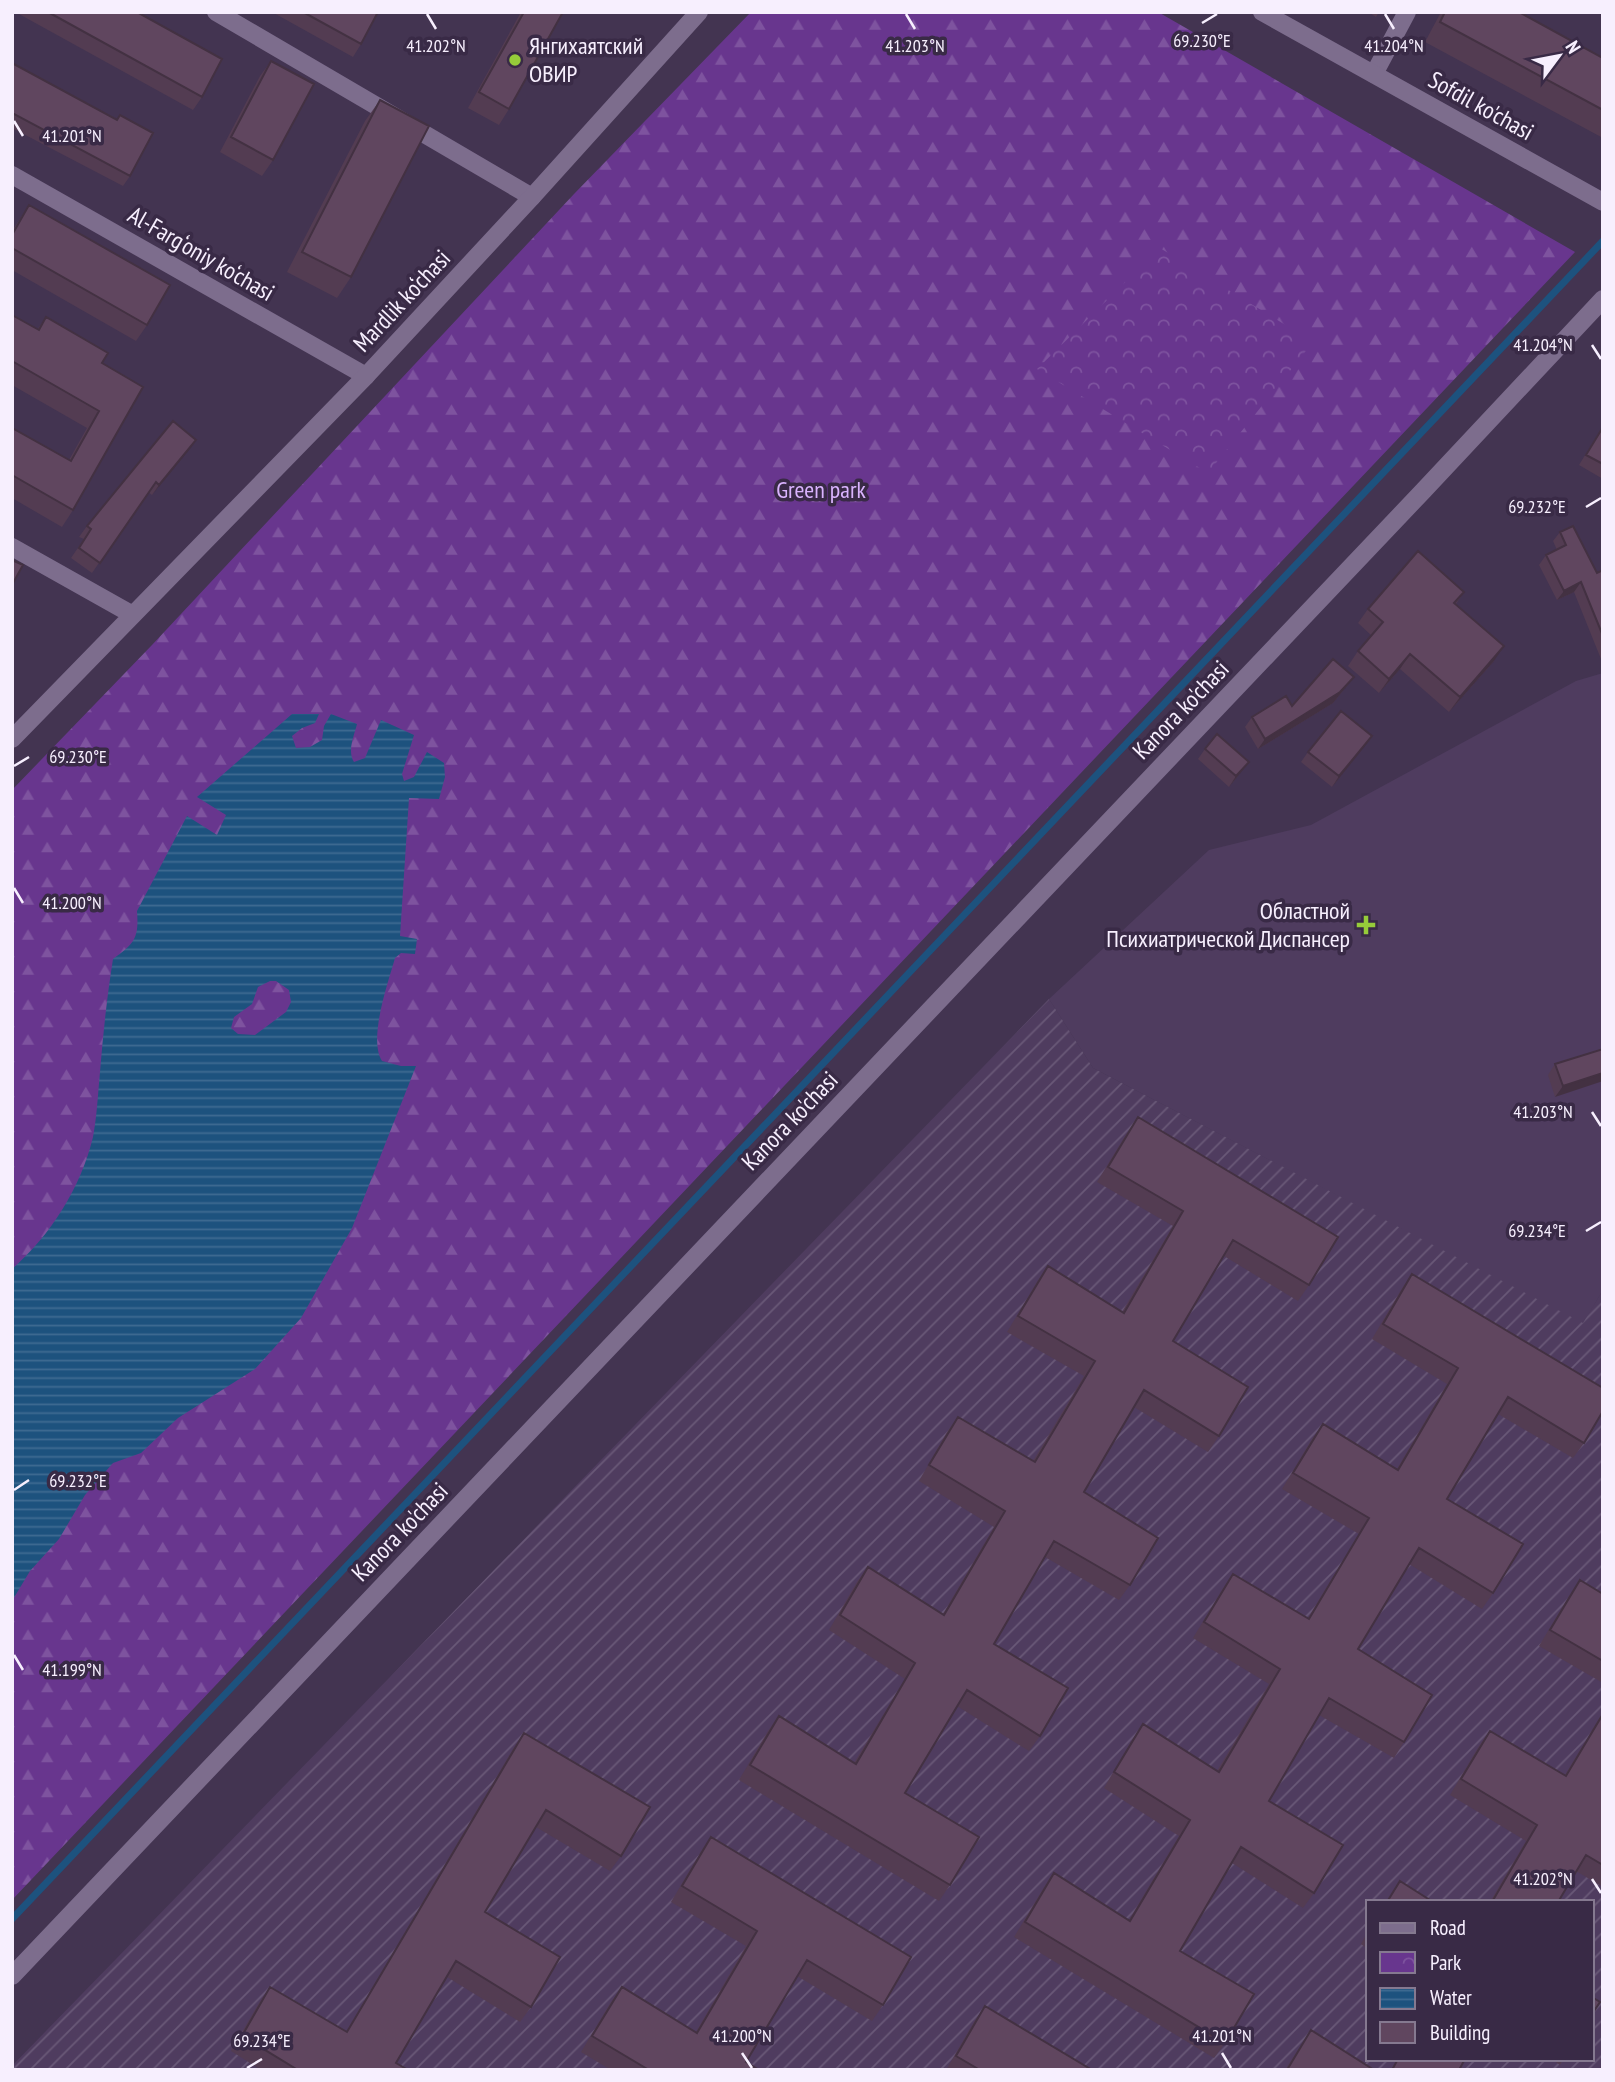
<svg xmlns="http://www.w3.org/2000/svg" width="1615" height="2082" font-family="'PT Sans Narrow',sans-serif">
<defs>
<pattern id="industrial-furrows" width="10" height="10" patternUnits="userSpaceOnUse" patternTransform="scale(1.75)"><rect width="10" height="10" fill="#4f3c5f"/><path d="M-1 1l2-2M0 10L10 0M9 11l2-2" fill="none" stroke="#695877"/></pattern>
<pattern id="forest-firs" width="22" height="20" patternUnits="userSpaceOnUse" patternTransform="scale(1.75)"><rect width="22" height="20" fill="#68368e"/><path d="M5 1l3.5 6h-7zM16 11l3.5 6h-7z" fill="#7e539f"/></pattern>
<pattern id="park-crowns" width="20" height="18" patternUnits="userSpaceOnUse" patternTransform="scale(1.75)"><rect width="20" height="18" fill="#68368e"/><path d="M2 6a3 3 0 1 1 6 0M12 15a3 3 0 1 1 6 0" fill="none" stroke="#7e539f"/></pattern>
<pattern id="water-rules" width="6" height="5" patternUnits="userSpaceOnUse" patternTransform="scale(1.75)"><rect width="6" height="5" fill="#1d527e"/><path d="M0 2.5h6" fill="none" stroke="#3f6b91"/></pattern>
</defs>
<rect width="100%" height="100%" fill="#433451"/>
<path fill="#4f3c5f" d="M 1603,673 L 1603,1290 L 1583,1324 L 1093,1068 L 1049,999 L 1209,850 L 1311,825 L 1576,681 Z"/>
<path fill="url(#industrial-furrows)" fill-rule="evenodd" d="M 1049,999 L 1093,1068 L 1583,1323 L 1603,1290 L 1603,2070 L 12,2070 L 12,2066 ZM 1368,1902 L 1592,1902 L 1592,2059 L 1368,2059 Z"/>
<path fill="url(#forest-firs)" d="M 751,12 L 1158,12 L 1575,252 L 12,1900 L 12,790 L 152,645 L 574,194 Z"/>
<path fill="url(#park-crowns)" d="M 1160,248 L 1313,342 L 1208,473 L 1037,369 Z"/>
<path fill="url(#water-rules)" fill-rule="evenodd" d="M 292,714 L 319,714 L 315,723 L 302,728 L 292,736 L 296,748 L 310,747 L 322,740 L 324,726 L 331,714 L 357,724 C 354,736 347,751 354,762 L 365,758 L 381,720 L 414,735 L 402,774 L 404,781 L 414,777 L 427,752 L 444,763 L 445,777 L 439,799 L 409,798 L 400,936 L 417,939 L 415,954 L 401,953 L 395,958 C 388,983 368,1039 382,1061 L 401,1066 L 416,1066 L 352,1228 L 301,1318 L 255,1369 L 178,1418 L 141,1453 L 113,1463 L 85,1495 L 59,1539 L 30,1571 L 12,1601 L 12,1269 C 51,1235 81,1187 93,1137 C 97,1116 98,1093 100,1072 C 103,1034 107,997 113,959 C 135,943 139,938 137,911 L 187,816 L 217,835 L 226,815 L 197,797 ZM 270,981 L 276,981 L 289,990 L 291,1002 L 286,1012 L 255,1035 L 238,1034 L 231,1028 L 234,1017 L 252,1004 L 258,987 Z"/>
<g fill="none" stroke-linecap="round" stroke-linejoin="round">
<path stroke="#1d527e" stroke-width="7" d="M 12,1919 L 1603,241"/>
<path stroke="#7d6d8d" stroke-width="18" d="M 216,12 L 532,197
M 1374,74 L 1407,12
M 12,175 L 366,376"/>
<path stroke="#7d6d8d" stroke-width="18" d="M 1262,12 L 1603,202
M 12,547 L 133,615
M 12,739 L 366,376 L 532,197 L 699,12
M 12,1976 L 1424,490 L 1603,299"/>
</g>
<path fill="#533c52" d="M 20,12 L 137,12 L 202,97 L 193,110 L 19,14 Z
M 272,12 L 378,12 L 361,44 L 353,57 Z
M 521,12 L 563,12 L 509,109 L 499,125 L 468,108 Z
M 1368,12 L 1379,12 L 1376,17 Z
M 1441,12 L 1519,12 L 1603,58 L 1603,138 L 1425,42 Z
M 271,61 L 273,160 L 262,176 L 220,152 L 260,76 Z
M 12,63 L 117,119 L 120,115 L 130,176 L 123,186 L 12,128 Z
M 380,100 L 351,277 L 337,298 L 287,272 L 365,121 Z
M 29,205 L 147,325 L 136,341 L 12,270 L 12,231 Z
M 12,315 L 37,330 L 46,317 L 102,363 L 143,387 L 73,510 L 62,527 L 12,498 L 12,428 L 69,460 L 87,428 L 12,385 Z
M 1603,426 L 1603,479 L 1579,465 Z
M 196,440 L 152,495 L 148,492 L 92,573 L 71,558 L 84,539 L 79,537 L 87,526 Z
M 1560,532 L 1597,573 L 1603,570 L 1603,658 L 1601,659 L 1574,592 L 1557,600 L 1539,565 L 1546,555 L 1557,550 L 1553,541 Z
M 1464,592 L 1456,604 L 1494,661 L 1449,712 L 1400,669 L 1379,693 L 1348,666 L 1358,651 L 1371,635 L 1358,623 L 1368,609 Z
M 1354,677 L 1333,703 L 1258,749 L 1245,727 L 1252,717 L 1292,706 Z
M 1372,736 L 1332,787 L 1301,762 L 1308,752 Z
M 1205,749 L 1241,772 L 1229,787 L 1198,759 Z
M 1603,1049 L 1555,1097 L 1548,1075 L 1555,1064 Z
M 1138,1117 L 1309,1285 L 1298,1301 L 1224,1256 L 1173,1341 L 1219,1436 L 1208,1452 L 1134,1407 L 1084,1492 L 1130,1585 L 1119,1600 L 1045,1557 L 994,1644 L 1040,1736 L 1029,1751 L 957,1706 L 905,1793 L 950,1885 L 939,1901 L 739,1780 L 768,1731 L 779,1716 L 854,1763 L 905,1679 L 829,1630 L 857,1582 L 868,1567 L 943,1614 L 994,1527 L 919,1481 L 947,1432 L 958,1417 L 1033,1461 L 1084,1376 L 1007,1332 L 1037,1282 L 1048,1266 L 1122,1312 L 1173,1226 L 1097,1182 L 1127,1133 Z
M 1412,1274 L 1584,1443 L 1573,1458 L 1498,1414 L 1447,1499 L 1493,1593 L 1482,1609 L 1409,1564 L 1358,1649 L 1404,1742 L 1394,1758 L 1319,1715 L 1269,1801 L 1314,1893 L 1303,1908 L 1232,1863 L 1180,1951 L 1225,2043 L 1214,2058 L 1014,1937 L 1043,1889 L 1054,1873 L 1129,1920 L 1179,1836 L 1104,1788 L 1132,1740 L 1143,1724 L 1217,1771 L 1269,1684 L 1193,1638 L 1222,1590 L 1233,1574 L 1308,1618 L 1359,1534 L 1282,1489 L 1312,1439 L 1323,1424 L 1397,1469 L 1447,1384 L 1372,1339 L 1401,1290 Z
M 1580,1580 L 1603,1594 L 1603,1683 L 1539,1646 L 1569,1596 Z
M 1603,1712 L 1603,1887 L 1576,1871 L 1558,1902 L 1490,1902 L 1526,1841 L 1450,1795 L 1479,1746 L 1490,1731 L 1565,1775 Z
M 524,1733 L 621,1856 L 610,1871 L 536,1827 L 485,1912 L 531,2007 L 520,2022 L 447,1977 L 396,2063 L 408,2070 L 261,2070 L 231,2051 L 259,2003 L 270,1987 L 346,2032 L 513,1749 Z
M 711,1837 L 883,2005 L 872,2021 L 797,1976 L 746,2062 L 759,2070 L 611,2070 L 581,2052 L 611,2002 L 622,1987 L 696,2032 L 746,1946 L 671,1902 L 700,1853 Z
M 1368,1931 L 1368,1949 L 1361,1944 Z
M 985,2006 L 1092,2070 L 946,2070 L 974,2022 Z
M 1311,2030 L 1374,2070 L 1285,2070 Z
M 1551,2059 L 1564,2059 L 1560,2065 Z"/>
<path fill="#433142" d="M 196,440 L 189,450 L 152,495 L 159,485 Z
M 1581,582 L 1574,592 L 1557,600 L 1564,591 Z
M 1504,646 L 1494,661 L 1449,712 L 1460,697 Z
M 1410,654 L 1400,669 L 1379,693 L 1389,679 Z
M 1354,677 L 1333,703 L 1258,749 L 1265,739 Z
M 1372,736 L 1365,746 L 1332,787 L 1339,776 Z
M 1249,762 L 1229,787 L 1236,776 Z
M 1603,1073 L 1603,1081 L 1555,1097 L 1563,1086 Z"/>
<path fill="#60465f" stroke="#433142" stroke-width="2" d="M 48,12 L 137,12 L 222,59 L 202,97 Z
M 303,12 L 378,12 L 361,44 Z
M 524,12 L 563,12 L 509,109 L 479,92 Z
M 1445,12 L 1519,12 L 1603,58 L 1603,110 L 1440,22 Z
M 271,61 L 314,84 L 273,160 L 231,137 Z
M 12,63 L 117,120 L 120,115 L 153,133 L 130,176 L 12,113 Z
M 380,100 L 429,126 L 351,277 L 302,252 Z
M 29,205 L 170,285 L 147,325 L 12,248 L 12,235 Z
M 12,315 L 39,330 L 46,317 L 108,353 L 102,363 L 143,387 L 73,510 L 12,475 L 12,428 L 71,461 L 99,411 L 12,361 Z
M 173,421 L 196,440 L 159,485 L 156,482 L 100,563 L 79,548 L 91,529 L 87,526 Z
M 1603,427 L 1603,464 L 1586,455 Z
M 1573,526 L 1597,573 L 1603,570 L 1603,636 L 1581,582 L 1564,591 L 1546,555 L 1566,545 L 1560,532 Z
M 1418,551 L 1464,592 L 1454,603 L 1504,646 L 1460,697 L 1410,654 L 1389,679 L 1358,651 L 1383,622 L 1368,609 Z
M 12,560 L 23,565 L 12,585 Z
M 1333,659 L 1354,677 L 1340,692 L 1265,739 L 1252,717 L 1286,696 L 1292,706 Z
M 1341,711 L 1372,736 L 1339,776 L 1308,752 Z
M 1217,734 L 1249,762 L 1236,776 L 1205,749 Z
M 1603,1049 L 1603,1073 L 1563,1086 L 1555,1064 Z
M 1138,1117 L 1338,1237 L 1309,1285 L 1233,1240 L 1173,1341 L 1248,1387 L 1219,1436 L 1144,1390 L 1084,1492 L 1158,1538 L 1130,1585 L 1054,1541 L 994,1644 L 1068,1688 L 1040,1736 L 967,1690 L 905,1793 L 979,1837 L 950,1885 L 750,1765 L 779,1716 L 856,1764 L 915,1663 L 840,1615 L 868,1567 L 944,1615 L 1005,1511 L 929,1465 L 958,1417 L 1035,1462 L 1095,1361 L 1018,1316 L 1048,1266 L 1124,1313 L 1183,1211 L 1108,1167 Z
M 1412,1274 L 1603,1388 L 1603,1411 L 1584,1443 L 1508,1397 L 1447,1499 L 1523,1544 L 1493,1593 L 1419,1548 L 1358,1649 L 1432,1695 L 1404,1742 L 1329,1698 L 1269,1801 L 1343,1845 L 1314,1893 L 1241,1847 L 1180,1951 L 1254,1994 L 1225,2043 L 1025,1922 L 1054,1873 L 1130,1921 L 1190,1820 L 1114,1772 L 1143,1724 L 1219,1772 L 1280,1669 L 1204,1622 L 1233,1574 L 1309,1619 L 1369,1518 L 1293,1473 L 1323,1424 L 1398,1470 L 1458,1368 L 1383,1324 Z
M 1580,1580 L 1603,1594 L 1603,1661 L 1550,1630 Z
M 1603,1714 L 1603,1865 L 1586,1855 L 1558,1902 L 1492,1902 L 1537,1825 L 1461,1779 L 1490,1731 L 1566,1776 Z
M 524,1733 L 650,1807 L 621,1856 L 546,1810 L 485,1912 L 560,1957 L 531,2007 L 456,1961 L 396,2063 L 408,2070 L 298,2070 L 242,2036 L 270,1987 L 347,2032 Z
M 711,1837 L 911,1957 L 883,2005 L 807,1960 L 746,2062 L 759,2070 L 649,2070 L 592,2036 L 622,1987 L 697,2033 L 757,1931 L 682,1886 Z
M 1400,1881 L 1433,1902 L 1387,1902 Z
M 1592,1997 L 1600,2002 L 1592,2014 Z
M 985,2006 L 1092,2070 L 980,2070 L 956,2056 Z
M 1311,2030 L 1374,2070 L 1287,2070 Z
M 1398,2059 L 1465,2059 L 1459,2070 L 1392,2070 Z"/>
<path fill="none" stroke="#f7effe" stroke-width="2.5" d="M 427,14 L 436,29M 906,14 L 915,29M 1385,14 L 1394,29M 1202,23 L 1217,14M 14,121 L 23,136M 1592,345 L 1601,359M 1586,507 L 1601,498M 14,766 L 29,757M 14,888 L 23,903M 1592,1112 L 1601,1126M 1586,1231 L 1601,1222M 14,1490 L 29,1480M 14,1655 L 23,1670M 1592,1879 L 1601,1893M 742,2053 L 752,2068M 1222,2053 L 1231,2068M 247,2068 L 262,2059"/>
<g fill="#96cc3a" stroke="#392a46" stroke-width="2.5">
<circle cx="515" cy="60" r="7"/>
<path d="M1362.5 914.5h7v7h7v7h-7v7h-7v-7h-7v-7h7z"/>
</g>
<g text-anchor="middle" stroke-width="7" stroke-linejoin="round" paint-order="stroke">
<g font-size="24" fill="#f7effe" stroke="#392a46" text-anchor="start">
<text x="529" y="54">Янгихаятский<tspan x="529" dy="28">ОВИР</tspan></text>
<text x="1350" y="919" text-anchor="end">Областной<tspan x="1350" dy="28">Психиатрической Диспансер</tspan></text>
</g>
<g font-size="24" fill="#f7effe" stroke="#392a46">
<text transform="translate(1481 106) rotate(29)" y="8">Sofdil ko'chasi</text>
<text transform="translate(201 254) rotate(30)" y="8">Al-Farg‘oniy ko‘chasi</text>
<text transform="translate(402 301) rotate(-47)" y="8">Mardlik ko‘chasi</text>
<text transform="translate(1181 710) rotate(-46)" y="8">Kanora ko'chasi</text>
<text transform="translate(790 1121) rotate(-46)" y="8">Kanora ko'chasi</text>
<text transform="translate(400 1532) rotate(-46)" y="8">Kanora ko'chasi</text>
</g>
<g font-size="24" fill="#dab3fe" stroke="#392a46">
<text x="821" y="498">Green park</text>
</g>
</g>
<g font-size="18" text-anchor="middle" fill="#f7effe" stroke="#392a46" stroke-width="7" stroke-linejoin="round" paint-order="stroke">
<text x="1202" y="47">69.230°E</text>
<text x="1394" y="52">41.204°N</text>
<text x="436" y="52">41.202°N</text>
<text x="915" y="52">41.203°N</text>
<text x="72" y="142">41.201°N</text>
<text x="1543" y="351">41.204°N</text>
<text x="1537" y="513">69.232°E</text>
<text x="78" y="763">69.230°E</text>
<text x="72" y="909">41.200°N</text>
<text x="1543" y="1118">41.203°N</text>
<text x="1537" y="1237">69.234°E</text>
<text x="78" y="1487">69.232°E</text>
<text x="72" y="1676">41.199°N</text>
<text x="1543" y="1885">41.202°N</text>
<text x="742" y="2042">41.200°N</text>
<text x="1222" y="2042">41.201°N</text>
<text x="262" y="2047">69.234°E</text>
</g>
<rect width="1615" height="2082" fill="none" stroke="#f7effe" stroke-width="28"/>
<rect x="1366" y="1900" width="228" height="161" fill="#392a46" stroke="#857990" stroke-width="2"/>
<rect x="1380" y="1923" width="35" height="10" fill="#7d6d8d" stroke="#857990" stroke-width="2"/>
<text x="1430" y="1935" font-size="21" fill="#f7effe">Road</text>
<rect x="1380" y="1952" width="35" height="21" fill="url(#park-crowns)" stroke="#857990" stroke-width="2"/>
<text x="1430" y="1970" font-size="21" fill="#f7effe">Park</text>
<rect x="1380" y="1988" width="35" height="21" fill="url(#water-rules)" stroke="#857990" stroke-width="2"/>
<text x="1430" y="2005" font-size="21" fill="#f7effe">Water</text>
<rect x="1380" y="2022" width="35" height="21" fill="#60465f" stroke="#857990" stroke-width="2"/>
<text x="1430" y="2040" font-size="21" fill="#f7effe">Building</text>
<g transform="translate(1559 56) rotate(58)" stroke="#392a46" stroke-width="5" paint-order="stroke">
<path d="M0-5L12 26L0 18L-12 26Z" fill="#f7effe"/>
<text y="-10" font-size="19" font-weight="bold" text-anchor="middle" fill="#f7effe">N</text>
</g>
</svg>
